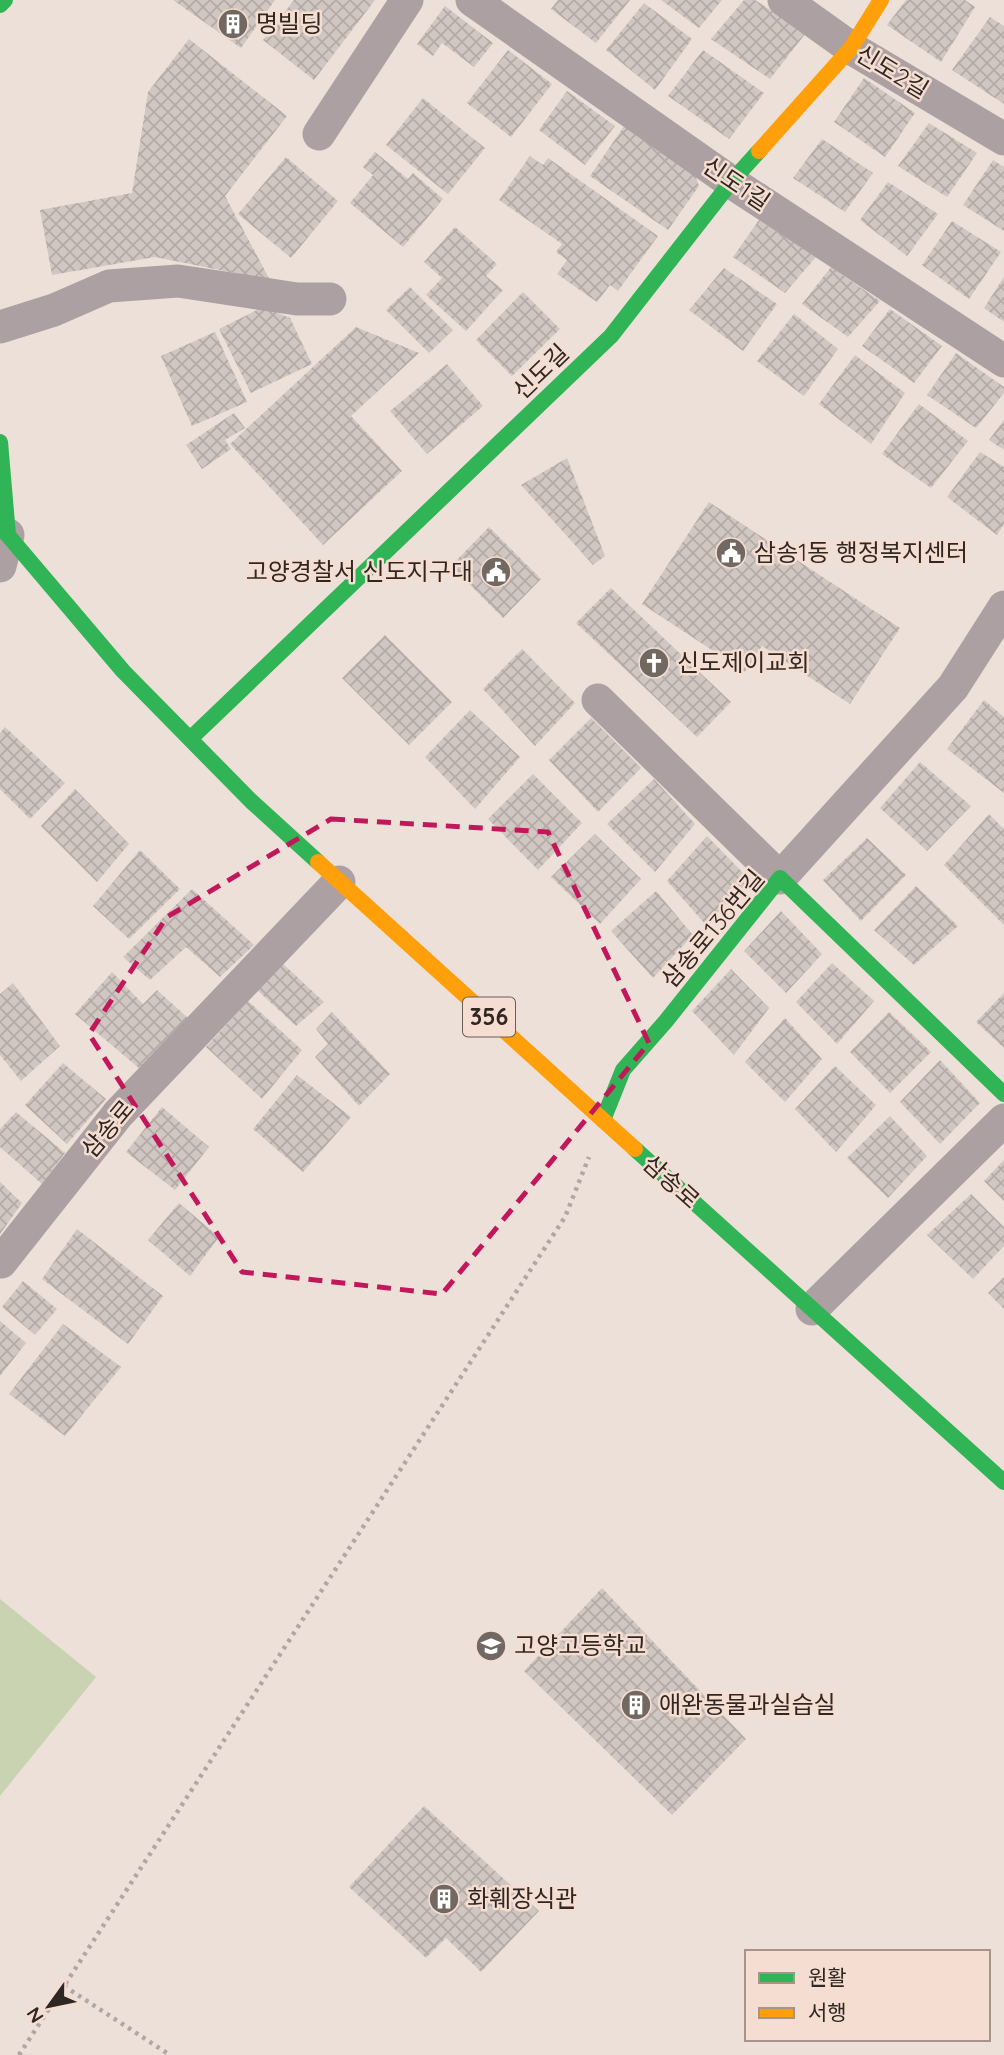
<svg xmlns="http://www.w3.org/2000/svg" width="1004" height="2055" font-family="Quicksand,'Noto Sans KR',sans-serif">
<defs>
<pattern id="building-cross-hatch" width="8" height="8" patternUnits="userSpaceOnUse" patternTransform="scale(1.75)"><rect width="8" height="8" fill="#d1c7c2"/><path d="M0 0l8 8M0 8l8-8" fill="none" stroke="#b4aba6"/></pattern>
</defs>
<rect width="100%" height="100%" fill="#ede0d9"/>
<path fill="#c9d3b1" d="M 0,1599 L 96,1677 L 0,1796 Z"/>
<path fill="url(#building-cross-hatch)" d="M 173,0 L 275,0 L 241,48 Z
M 294,0 L 375,0 L 314,80 L 263,40 Z
M 558,0 L 630,0 L 596,43 L 551,9 Z
M 661,0 L 722,0 L 699,28 Z
M 744,0 L 755,0 L 806,33 L 770,79 L 711,39 Z
M 906,0 L 965,0 L 975,7 L 941,62 L 887,25 Z
M 644,3 L 692,39 L 655,90 L 606,50 Z
M 445,6 L 493,43 L 474,67 L 442,43 L 433,56 L 417,44 Z
M 990,17 L 1004,26 L 1004,104 L 952,70 Z
M 189,39 L 287,116 L 225,196 L 270,280 L 155,257 L 52,275 L 40,210 L 132,193 L 148,92 Z
M 508,50 L 552,84 L 511,137 L 467,103 Z
M 703,50 L 764,93 L 729,139 L 668,96 Z
M 864,78 L 915,113 L 885,157 L 834,122 Z
M 567,91 L 615,126 L 585,165 L 539,130 Z
M 423,98 L 485,148 L 448,194 L 386,145 Z
M 627,122 L 692,167 L 699,186 L 668,230 L 590,176 Z
M 929,123 L 977,153 L 947,197 L 898,166 Z
M 822,139 L 873,173 L 845,212 L 793,178 Z
M 375,152 L 408,179 L 413,173 L 443,199 L 403,247 L 350,203 L 373,175 L 363,167 Z
M 530,156 L 543,165 L 548,158 L 658,236 L 618,291 L 610,285 L 597,302 L 557,274 L 567,260 L 556,252 L 562,244 L 499,200 Z
M 286,157 L 338,201 L 291,258 L 238,214 Z
M 993,160 L 1004,167 L 1004,231 L 963,205 Z
M 888,182 L 938,214 L 907,256 L 860,220 Z
M 759,220 L 816,257 L 785,293 L 733,257 Z
M 952,221 L 1001,252 L 969,299 L 922,265 Z
M 455,227 L 497,264 L 486,276 L 503,290 L 466,331 L 426,295 L 442,278 L 424,262 Z
M 831,267 L 880,301 L 848,337 L 802,304 Z
M 724,268 L 777,304 L 743,351 L 689,310 Z
M 1004,277 L 1004,322 L 984,308 Z
M 410,287 L 453,330 L 429,353 L 386,310 Z
M 523,292 L 560,329 L 512,376 L 476,340 Z
M 263,307 L 290,318 L 312,364 L 251,393 L 219,329 Z
M 890,309 L 942,346 L 914,383 L 862,346 Z
M 794,314 L 838,349 L 804,396 L 757,361 Z
M 356,327 L 419,353 L 351,416 L 402,471 L 323,545 L 230,444 Z
M 215,332 L 247,402 L 192,426 L 161,356 Z
M 956,353 L 1004,387 L 1004,393 L 976,428 L 927,395 Z
M 855,355 L 905,393 L 871,444 L 819,404 Z
M 447,364 L 483,406 L 427,454 L 390,411 Z
M 919,404 L 968,441 L 931,488 L 882,454 Z
M 234,413 L 245,428 L 225,440 L 231,449 L 202,469 L 186,445 Z
M 1004,420 L 1004,450 L 989,440 Z
M 980,452 L 1004,467 L 1004,524 L 997,535 L 947,497 Z
M 567,458 L 605,556 L 593,565 L 521,485 Z
M 709,502 L 900,628 L 850,704 L 762,646 L 745,672 L 642,604 Z
M 489,527 L 541,579 L 503,618 L 451,566 Z
M 611,588 L 731,702 L 697,737 L 576,623 Z
M 385,635 L 452,702 L 409,745 L 342,678 Z
M 522,649 L 575,703 L 535,746 L 483,689 Z
M 984,700 L 1004,717 L 1004,793 L 947,749 Z
M 470,710 L 520,757 L 475,809 L 425,757 Z
M 591,718 L 641,768 L 598,812 L 549,760 Z
M 5,727 L 65,783 L 30,819 L 0,789 L 0,733 Z
M 920,762 L 971,806 L 927,851 L 880,808 Z
M 533,774 L 582,823 L 538,870 L 488,819 Z
M 654,779 L 695,824 L 655,872 L 607,824 Z
M 75,789 L 129,844 L 97,882 L 41,826 Z
M 989,814 L 1004,829 L 1004,925 L 944,865 Z
M 595,834 L 641,879 L 600,924 L 551,877 Z
M 707,836 L 750,880 L 706,925 L 667,881 Z
M 867,838 L 906,875 L 861,921 L 823,880 Z
M 140,850 L 180,889 L 129,939 L 93,906 Z
M 916,886 L 958,926 L 914,965 L 874,930 Z
M 192,889 L 254,945 L 220,977 L 186,947 L 150,980 L 123,957 Z
M 656,891 L 693,935 L 653,978 L 611,931 Z
M 781,911 L 822,954 L 786,993 L 744,951 Z
M 281,962 L 324,1002 L 296,1026 L 256,989 Z
M 832,963 L 874,1001 L 837,1044 L 796,1002 Z
M 731,969 L 769,1008 L 734,1055 L 692,1011 Z
M 112,972 L 143,1004 L 157,990 L 188,1018 L 140,1069 L 75,1014 Z
M 13,983 L 60,1046 L 21,1081 L 0,1055 L 0,994 Z
M 1004,993 L 1004,1048 L 976,1022 Z
M 248,1001 L 302,1050 L 262,1099 L 206,1047 Z
M 332,1012 L 390,1074 L 359,1106 L 315,1057 L 328,1044 L 316,1029 Z
M 889,1012 L 931,1052 L 890,1093 L 850,1052 Z
M 785,1018 L 822,1059 L 785,1102 L 745,1062 Z
M 940,1060 L 980,1103 L 940,1144 L 900,1102 Z
M 63,1063 L 106,1099 L 67,1144 L 25,1105 Z
M 835,1066 L 876,1105 L 836,1152 L 795,1109 Z
M 297,1075 L 351,1117 L 303,1172 L 253,1129 Z
M 162,1107 L 209,1147 L 175,1190 L 126,1152 Z
M 16,1112 L 65,1153 L 42,1184 L 0,1147 L 0,1129 Z
M 890,1116 L 927,1156 L 888,1198 L 847,1158 Z
M 1004,1160 L 1004,1201 L 984,1181 Z
M 0,1182 L 22,1203 L 0,1234 Z
M 971,1194 L 1004,1227 L 1004,1246 L 973,1279 L 927,1235 Z
M 179,1203 L 219,1237 L 190,1276 L 148,1240 Z
M 77,1229 L 163,1296 L 128,1344 L 42,1279 Z
M 1004,1277 L 1004,1309 L 988,1293 Z
M 23,1281 L 57,1309 L 35,1335 L 2,1307 Z
M 0,1321 L 26,1343 L 0,1376 Z
M 63,1324 L 121,1367 L 65,1436 L 9,1394 Z
M 602,1588 L 746,1739 L 672,1815 L 524,1671 Z
M 424,1806 L 539,1911 L 481,1972 L 446,1938 L 426,1958 L 349,1887 Z"/>
<g fill="none" stroke-linecap="round" stroke-linejoin="round">
<path stroke="#b2a6a5" stroke-width="4.5" stroke-dasharray="3.5 5" stroke-linecap="butt" d="M 64,1986 L 170,2055
M 19,2055 L 565,1217 L 589,1157"/>
<path stroke="#ada0a2" stroke-width="33" d="M 472,0 L 731,182 L 1004,361
M 784,0 L 851,48 L 1004,139
M 319,134 L 407,0
M 0,327 L 54,310 L 109,286 L 178,281 L 297,299 L 330,299
M 0,566 L 8,535
M 598,700 L 780,878 L 953,687 L 1004,607
M 1,1262 L 118,1114 L 339,882
M 812,1309 L 1004,1120"/>
<path stroke="#30b455" stroke-width="16" d="M 0,5 L 5,0
M 0,442 L 8,535
M 0,526 L 123,671 L 251,801 L 318,862
M 190,739 L 611,336 L 731,182 L 759,151
M 603,1120 L 623,1070 L 666,1021 L 780,878 L 1004,1094
M 635,1149 L 1004,1482"/>
<path stroke="#ff9f0a" stroke-width="16" d="M 759,151 L 851,48 L 881,0
M 318,862 L 635,1149"/>
</g>
<path fill="none" stroke="#c2185b" stroke-width="5" stroke-dasharray="14 9" stroke-linejoin="round" d="M 331,819 L 548,832 L 649,1043 L 442,1294 L 242,1272 L 89,1034 L 167,917 Z"/>
<defs>
<g id="building-disc" transform="scale(1.575)"><circle r="9.5" fill="#726862" stroke="#f5ddd1"/><path d="M-4-6H4V6H1V3H-1V6H-4ZM-2.5-4.3h1.7v1.8h-1.7ZM.8-4.3h1.7v1.8H.8ZM-2.5-1h1.7V.8h-1.7ZM.8-1h1.7V.8H.8Z" fill="#fff"/></g>
<g id="civic-disc" transform="scale(1.575)"><circle r="9.5" fill="#726862" stroke="#f5ddd1"/><path d="M-.6-6.5H3V-4.5H.6V-3L4-1V1h2V6H-6V1h2V-1L-.6-3ZM-1.2 2.5V6h2.4V2.5Z" fill="#fff"/></g>
<g id="church-disc" transform="scale(1.575)"><circle r="9.5" fill="#726862" stroke="#f5ddd1"/><path d="M-1.2-6h2.4v3.5h3.3v2.4h-3.3V6h-2.4V-.1h-3.3v-2.4h3.3Z" fill="#fff"/></g>
<g id="school-disc" transform="scale(1.575)"><circle r="9.5" fill="#726862" stroke="#f5ddd1"/><path d="M0-5L7-2L0 1L-7-2ZM-4 1L0 2.5L4 1V4Q0 6-4 4Z" fill="#fff"/></g>
</defs>
<g fill-rule="evenodd">
<use href="#building-disc" x="233" y="24"/>
<use href="#civic-disc" x="731" y="553"/>
<use href="#civic-disc" x="496" y="572"/>
<use href="#church-disc" x="654" y="663"/>
<use href="#school-disc" x="491" y="1646"/>
<use href="#building-disc" x="636" y="1705"/>
<use href="#building-disc" x="444" y="1899"/>
</g>
<g text-anchor="middle" stroke-width="5" stroke-linejoin="round" paint-order="stroke">
<rect fill="#f5ddd1" stroke="#6a5e56" stroke-width="2" x="463" y="997.5" width="52" height="39" rx="5"/>
<g font-size="23" font-weight="bold" fill="#2f2722">
<text x="489" y="1025">356</text>
</g>
<g font-size="24" fill="#2f2722" stroke="#f5ddd1" text-anchor="start">
<text x="256" y="32">명빌딩</text>
<text x="754" y="561">삼송1동 행정복지센터</text>
<text x="473" y="580" text-anchor="end">고양경찰서 신도지구대</text>
<text x="677" y="671">신도제이교회</text>
<text x="514" y="1654">고양고등학교</text>
<text x="659" y="1713">애완동물과실습실</text>
<text x="467" y="1907">화훼장식관</text>
</g>
<g font-size="24" fill="#2f2722" stroke="#f5ddd1">
<text transform="translate(892 72) rotate(31)" y="8">신도2길</text>
<text transform="translate(736 184) rotate(34)" y="8">신도1길</text>
<text transform="translate(541 372) rotate(-44)" y="8">신도길</text>
<text transform="translate(713 929) rotate(-50)" y="8">삼송로136번길</text>
<text transform="translate(108 1129) rotate(-50)" y="8">삼송로</text>
<text transform="translate(671 1182) rotate(42)" y="8">삼송로</text>
</g>
</g>
<rect x="745" y="1950" width="245" height="91" fill="#f5ddd1" stroke="#a6948b" stroke-width="2"/>
<rect x="759" y="1973" width="35" height="10" fill="#30b455" stroke="#a6948b" stroke-width="2"/>
<text x="808" y="1985" font-size="21" fill="#2f2722">원활</text>
<rect x="759" y="2008" width="35" height="10" fill="#ff9f0a" stroke="#a6948b" stroke-width="2"/>
<text x="808" y="2020" font-size="21" fill="#2f2722">서행</text>
<g transform="translate(49 2006) rotate(237)" stroke="#f5ddd1" stroke-width="5" paint-order="stroke">
<path d="M0-5L12 26L0 18L-12 26Z" fill="#2f2722"/>
<text y="-10" font-size="19" font-weight="bold" text-anchor="middle" fill="#2f2722">N</text>
</g>
</svg>
